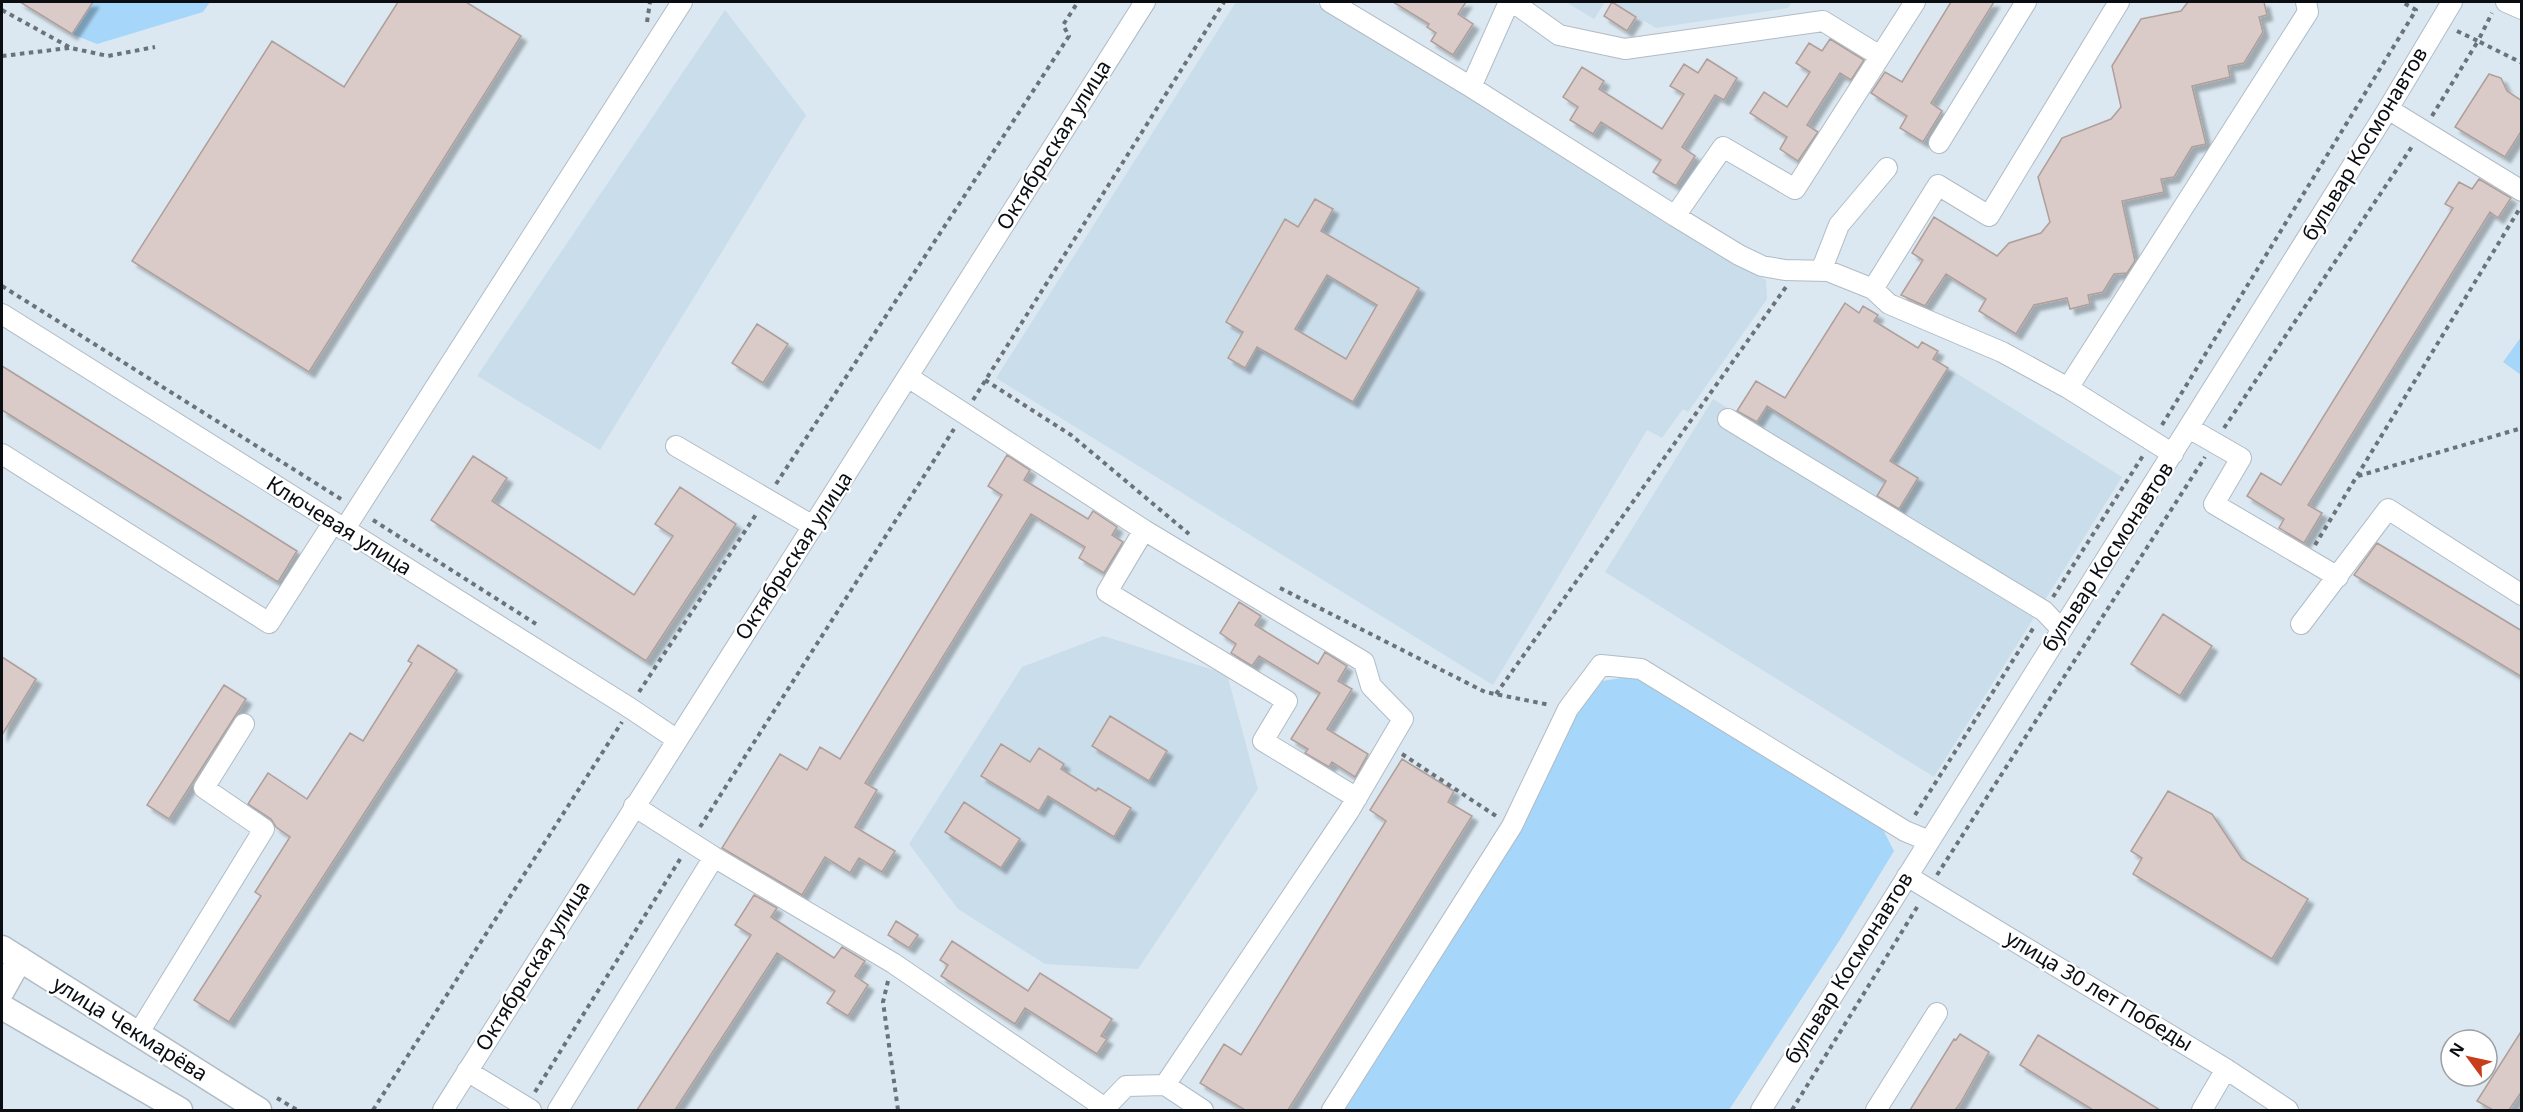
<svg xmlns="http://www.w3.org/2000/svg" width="2523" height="1112" font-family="'Noto Sans',sans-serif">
<defs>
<filter id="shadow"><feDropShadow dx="5.5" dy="5.5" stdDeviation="1.5" flood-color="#0004"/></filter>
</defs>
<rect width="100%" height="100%" fill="#dbe8f1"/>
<path fill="#caddeb" d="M 1236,2 L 1313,2 L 1766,280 L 1767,299 L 1688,412 L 1683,409 L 1662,438 L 1647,430 L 1493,685 L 996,378 Z
M 1566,2 L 1605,2 L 1594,19 Z
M 1613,2 L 1792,2 L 1788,8 L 1656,28 Z
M 725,10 L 806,115 L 600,450 L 477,376 Z
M 1845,303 L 1859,312 L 1863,306 L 1878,315 L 1874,322 L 1918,348 L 1922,342 L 1938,351 L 1934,359 L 2122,477 L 1934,777 L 1605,572 L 1713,399 L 1736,413 L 1756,381 L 1785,398 Z
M 1103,636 L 1227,674 L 1258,789 L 1138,969 L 1045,964 L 958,909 L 909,844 L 1022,667 Z"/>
<path fill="#a6d6f9" d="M 20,2 L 210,2 L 203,12 L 97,44 L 72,34 Z
M 2521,337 L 2521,375 L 2503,362 Z
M 1634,676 L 1877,818 L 1894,851 L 1841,938 L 1729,1110 L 1341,1110 L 1563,731 L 1602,681 Z"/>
<path fill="#dbcbc8" stroke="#ae9f9b" stroke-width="1.5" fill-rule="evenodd" filter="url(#shadow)" d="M 20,2 L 93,2 L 72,34 Z
M 398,2 L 466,2 L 521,36 L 309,372 L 132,261 L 272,41 L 344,87 Z
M 1393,2 L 1466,2 L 1458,14 L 1473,24 L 1453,55 L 1431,41 L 1436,33 L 1427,27 L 1429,24 Z
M 1612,2 L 1636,17 L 1627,31 L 1604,16 Z
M 1951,2 L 1994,2 L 1931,103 L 1942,111 L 1923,142 L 1900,128 L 1907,116 L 1871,93 L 1885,72 L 1902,82 Z
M 2188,2 L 2264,2 L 2267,15 L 2259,17 L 2263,32 L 2244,63 L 2228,66 L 2230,77 L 2192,86 L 2206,144 L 2192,147 L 2174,177 L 2161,179 L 2164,192 L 2122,201 L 2135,261 L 2127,273 L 2114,274 L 2103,292 L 2088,295 L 2090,304 L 2070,309 L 2067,298 L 2034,305 L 2016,334 L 1979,311 L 1986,299 L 1946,274 L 1925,306 L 1901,295 L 1923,260 L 1912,253 L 1934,217 L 1997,256 L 2009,243 L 2041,233 L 2050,222 L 2038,177 L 2062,138 L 2111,119 L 2121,107 L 2112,66 L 2141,19 L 2181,11 Z
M 1830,39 L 1864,60 L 1851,80 L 1840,73 L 1807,125 L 1818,132 L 1798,161 L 1780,149 L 1787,137 L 1750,113 L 1764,92 L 1787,107 L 1810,72 L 1796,63 L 1809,43 L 1822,51 Z
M 1707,59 L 1737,78 L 1724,100 L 1715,95 L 1682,147 L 1695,156 L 1676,186 L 1653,172 L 1661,160 L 1601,122 L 1593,134 L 1570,120 L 1578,107 L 1563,97 L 1582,67 L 1604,81 L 1599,89 L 1662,129 L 1684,94 L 1670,86 L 1684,64 L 1698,73 Z
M 2489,74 L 2501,78 L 2507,91 L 2522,101 L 2522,130 L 2505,157 L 2455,127 Z
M 2479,179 L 2511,198 L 2498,218 L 2490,212 L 2308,505 L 2322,513 L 2304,543 L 2279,528 L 2284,519 L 2247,496 L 2261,473 L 2281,485 L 2453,208 L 2445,204 L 2459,182 L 2472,189 Z
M 1315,199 L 1333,209 L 1321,231 L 1419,288 L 1353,402 L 1257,347 L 1245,368 L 1228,358 L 1243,332 L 1226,322 L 1285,219 L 1298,227 ZM 1327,275 L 1377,305 L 1346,359 L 1295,329 Z
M 1845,303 L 1859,313 L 1863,306 L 1878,315 L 1874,321 L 1918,348 L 1922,342 L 1938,351 L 1933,359 L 1948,368 L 1890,461 L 1918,478 L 1899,509 L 1877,496 L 1886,481 L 1767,406 L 1757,422 L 1737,411 L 1756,381 L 1785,398 Z
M 757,324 L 788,344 L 763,383 L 732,363 Z
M 2,366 L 297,551 L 278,582 L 2,410 Z
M 1007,455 L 1030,470 L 1024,480 L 1088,519 L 1093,511 L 1117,527 L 1112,535 L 1123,542 L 1104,573 L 1079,558 L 1085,547 L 1031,514 L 865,783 L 877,790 L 855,827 L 895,851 L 882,872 L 859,858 L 850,873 L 825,857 L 802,895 L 722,848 L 780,754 L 807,770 L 820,747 L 840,759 L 1002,495 L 988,486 Z
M 473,456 L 507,478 L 492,501 L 634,595 L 673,536 L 655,524 L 680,487 L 736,524 L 646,661 L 431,520 Z
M 2377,543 L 2522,631 L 2522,677 L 2354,575 Z
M 1239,602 L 1261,616 L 1255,625 L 1318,664 L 1325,652 L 1347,666 L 1338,681 L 1352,689 L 1327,729 L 1368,754 L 1355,777 L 1332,762 L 1329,767 L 1305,753 L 1308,749 L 1291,739 L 1320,693 L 1259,656 L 1252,666 L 1231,653 L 1236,644 L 1220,633 Z
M 2163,614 L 2212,646 L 2180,696 L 2131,664 Z
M 418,645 L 457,670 L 229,1022 L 194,1000 L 261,896 L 255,892 L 290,837 L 276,827 L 271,819 L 248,804 L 268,773 L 307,799 L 350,733 L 363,741 L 412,663 L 408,661 Z
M 2,657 L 36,679 L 2,735 Z
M 224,685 L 246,699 L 169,819 L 147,805 Z
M 1110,716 L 1167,751 L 1149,781 L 1092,746 Z
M 1001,744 L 1030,762 L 1039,748 L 1064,764 L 1061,769 L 1096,791 L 1098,788 L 1131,808 L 1114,837 L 1048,796 L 1039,811 L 981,776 Z
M 1402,759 L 1454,791 L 1448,802 L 1472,816 L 1288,1110 L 1245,1110 L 1200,1083 L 1224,1044 L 1241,1055 L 1386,821 L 1370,810 Z
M 2168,791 L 2212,814 L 2242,859 L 2308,899 L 2272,959 L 2133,874 L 2142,858 L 2131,851 Z
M 964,802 L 1020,839 L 1001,868 L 945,832 Z
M 754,895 L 777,908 L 771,917 L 834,958 L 842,947 L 865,961 L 855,976 L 868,985 L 848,1016 L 827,1003 L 835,991 L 777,953 L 675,1110 L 637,1110 L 751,935 L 735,925 Z
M 896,921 L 918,935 L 909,948 L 888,935 Z
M 952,941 L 1028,991 L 1040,973 L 1112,1019 L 1101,1036 L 1107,1039 L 1097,1054 L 1025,1008 L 1015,1024 L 941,976 L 948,965 L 940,960 Z
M 2522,1030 L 2522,1091 L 2509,1110 L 2493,1110 L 2477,1101 Z
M 1960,1034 L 1989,1052 L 1961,1102 L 1955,1110 L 1910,1110 L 1954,1039 L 1956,1040 Z
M 2038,1035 L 2160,1110 L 2093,1110 L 2020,1065 Z"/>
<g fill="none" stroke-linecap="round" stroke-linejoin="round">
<g stroke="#b0bcc5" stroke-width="22">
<path id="minor" d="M 1330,2 L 1471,87 L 1675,216 L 1723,147 L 1795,189 L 1915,2
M 1513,2 L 1559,35 L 1625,49 L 1823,21 L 1880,56
M 2506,2 L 2522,9
M 1471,87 L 1509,2
M 2388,109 L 2522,191
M 1939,143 L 2026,2
M 1675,216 L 1739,255 L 1762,266 L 1785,270 L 1828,271 L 1873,289 L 1889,304 L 2002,352 L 2068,388 L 2173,454
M 1821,271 L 1839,225 L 1887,168
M 1873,289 L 1938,185 L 1989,216 L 2119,2
M 2,314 L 630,708 L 676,739
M 908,377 L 1144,530 L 1364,662 L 1371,686 L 1403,719 L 1349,811 L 1165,1085
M 2068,388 L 2308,12 L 2306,2
M 1728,419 L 2044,611 L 2061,629
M 2189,428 L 2241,458 L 2214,504 L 2338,577
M 676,446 L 813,526
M 2,454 L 269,623 L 333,523
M 344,530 L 682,2
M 1144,530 L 1107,592 L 1287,701 L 1263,741 L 1357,798
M 2301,624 L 2388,509 L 2522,595
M 634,806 L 714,857 L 893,963 L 1105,1108 L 1126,1086 L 1165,1085 L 1203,1110
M 1907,876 L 2226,1069 L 2288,1110
M 138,1034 L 264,829 L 204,788 L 244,724
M 467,1071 L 531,1110
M 443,1110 L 1145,2
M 558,1110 L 714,857
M 1332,1110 L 1512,826 L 1568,709 L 1601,665 L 1641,669 L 1905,831 L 1929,841
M 1761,1110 L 2388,109 L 2452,2
M 1876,1110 L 1937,1013
M 2202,1110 L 2226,1069"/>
</g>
<g stroke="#b0bcc5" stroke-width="27">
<path id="major" d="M 2,948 L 259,1110
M 2,991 L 20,959
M 2,1007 L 180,1110"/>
</g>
<path stroke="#6b737a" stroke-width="4" stroke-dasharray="4.5 4.5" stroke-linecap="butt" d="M 2,10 L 71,48 L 108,56 L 155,47
M 647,22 L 650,2
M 2457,31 L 2478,41 L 2492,13
M 2,56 L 69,48
M 2432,116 L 2478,41 L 2522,63
M 2,286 L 344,501
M 985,380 L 1071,435 L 1189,534
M 973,400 L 1224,2
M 2162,425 L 2416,10 L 2402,2
M 2224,428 L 2413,145
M 2358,476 L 2522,428
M 776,484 L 1069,36 L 1063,25 L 1078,2
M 373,520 L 536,624
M 2315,545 L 2520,208
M 1280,588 L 1485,692 L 1550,705
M 2053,597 L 2144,454
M 639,692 L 757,513
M 1496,694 L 1786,287
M 1402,754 L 1496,816
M 1915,815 L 2034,627
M 700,827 L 954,429
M 1937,875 L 2205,457
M 888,981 L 883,1002 L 898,1110
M 535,1092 L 682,856
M 277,1098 L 297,1110
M 373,1110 L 622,722
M 1792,1110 L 1919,904"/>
<use href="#minor" stroke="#fff" stroke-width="20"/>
<use href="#major" stroke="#fff" stroke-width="24"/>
</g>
<g text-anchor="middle" stroke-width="4.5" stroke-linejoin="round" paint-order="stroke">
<g font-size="21" fill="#0a0e12" stroke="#fff">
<text transform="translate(2365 144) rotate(-59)" y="7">бульвар Космонавтов</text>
<text transform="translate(1054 145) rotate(-58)" y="7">Октябрьская улица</text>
<text transform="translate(339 526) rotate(32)" y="7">Ключевая улица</text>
<text transform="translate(794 556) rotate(-57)" y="7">Октябрьская улица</text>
<text transform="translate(2108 557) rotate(-57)" y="7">бульвар Космонавтов</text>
<text transform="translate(533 966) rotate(-58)" y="7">Октябрьская улица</text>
<text transform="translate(1849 968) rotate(-58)" y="7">бульвар Космонавтов</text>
<text transform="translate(2099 991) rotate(31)" y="7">улица 30 лет Победы</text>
<text transform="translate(130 1029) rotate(32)" y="7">улица Чекмарёва</text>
</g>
</g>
<rect width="2523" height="1112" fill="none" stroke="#0a0e12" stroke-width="6"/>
<g transform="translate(2469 1058) rotate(303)"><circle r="28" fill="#ffffff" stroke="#9d9fa0" stroke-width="1.5"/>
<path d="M0-4.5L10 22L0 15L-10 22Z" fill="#c83e1d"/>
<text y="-9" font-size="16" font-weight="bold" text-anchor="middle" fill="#0a0e12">N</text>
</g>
</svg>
